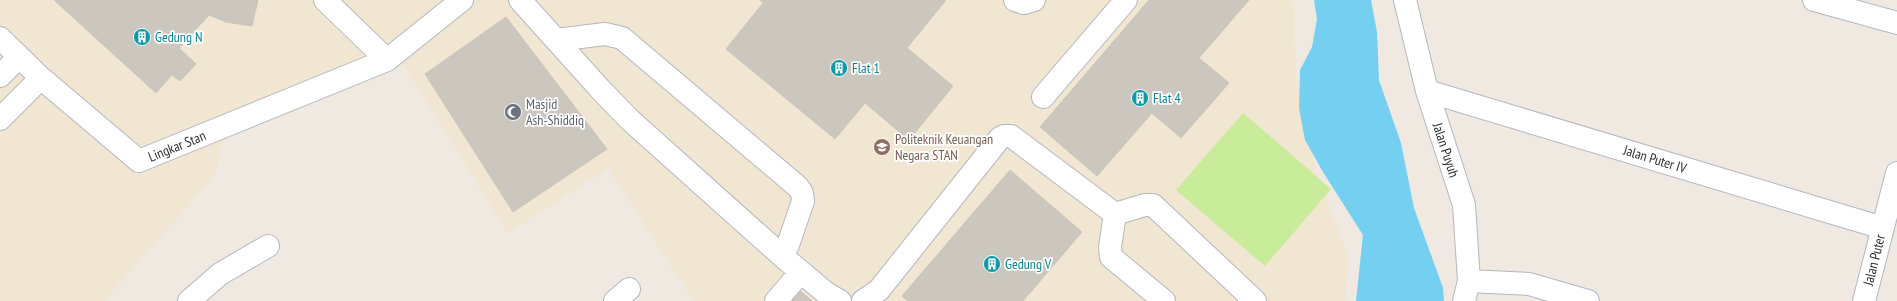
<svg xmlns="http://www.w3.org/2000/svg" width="1897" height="301" font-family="'PT Sans Narrow',sans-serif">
<rect width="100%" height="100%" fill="#efe9e1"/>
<path fill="#f0e6d1" d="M 0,0 L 1293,0 L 1296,75 L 1312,159 L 1348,257 L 1345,301 L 694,301 L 608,168 L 508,233 L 403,64 L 224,134 L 215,175 L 104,301 L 0,301 Z"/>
<path fill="#c9ec9a" d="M 1243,113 L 1331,189 L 1265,266 L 1176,190 Z"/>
<path fill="#75cff0" d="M 1314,0 L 1371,0 L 1377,32 L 1379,80 L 1401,143 L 1414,208 L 1443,288 L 1444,301 L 1356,301 L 1363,235 L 1323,172 L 1305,140 L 1299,108 L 1300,70 L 1312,47 L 1317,19 Z"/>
<path fill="#cbc7bf" stroke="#cbc5ba" d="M 54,0 L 258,0 L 252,26 L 226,22 L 209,15 L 179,48 L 196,64 L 180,81 L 172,75 L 156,93 Z
M 760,0 L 946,0 L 907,48 L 953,86 L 909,140 L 865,103 L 835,139 L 726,49 L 763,3 Z
M 1149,0 L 1249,0 L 1199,58 L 1229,83 L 1181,138 L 1152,113 L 1097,176 L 1040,127 Z
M 506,17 L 607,149 L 513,212 L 425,74 Z
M 1010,170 L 1082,232 L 1023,301 L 908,301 L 902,296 Z
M 798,289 L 812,301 L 788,301 Z"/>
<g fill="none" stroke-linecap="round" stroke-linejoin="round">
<g stroke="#b4b7c1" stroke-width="24">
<path id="minor" d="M 325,0 L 387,60
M 520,0 L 600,89 L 630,120 L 782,256 L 826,293 L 840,301
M 1015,0 L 1024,3 L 1034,0
M 1405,0 L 1427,91 L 1464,205 L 1469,281 L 1464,301
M 1814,0 L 1897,23
M 0,38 L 41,78 L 139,161 L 387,60 L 462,0
M 556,40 L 605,34 L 622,38 L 798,187 L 802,193 L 803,201 L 788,245 L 782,256
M 0,76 L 19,57
M 1427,91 L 1883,228
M 1043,97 L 1126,0
M 0,119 L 41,78
M 1115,214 L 1145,205 L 1153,205 L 1255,301
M 1115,214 L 1110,247 L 1111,257 L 1164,301
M 1469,281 L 1529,284 L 1588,301
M 189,301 L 220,274 L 268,246
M 615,301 L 629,289
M 776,301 L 801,272
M 863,301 L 879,290 L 1000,138 L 1004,136 L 1011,136 L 1115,214
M 1864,301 L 1897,173"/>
</g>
<use href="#minor" stroke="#fff" stroke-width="22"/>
</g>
<defs>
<g id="building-disc" transform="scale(0.9)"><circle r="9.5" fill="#0f9aa8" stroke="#fff"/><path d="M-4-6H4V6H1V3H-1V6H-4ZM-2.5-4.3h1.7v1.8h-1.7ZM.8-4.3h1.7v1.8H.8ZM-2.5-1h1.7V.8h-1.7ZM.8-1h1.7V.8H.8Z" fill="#fff"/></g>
<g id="mosque-disc" transform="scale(0.9)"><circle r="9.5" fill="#6b7280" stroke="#fff"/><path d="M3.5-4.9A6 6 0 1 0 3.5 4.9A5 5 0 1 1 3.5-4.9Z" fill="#fff"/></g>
<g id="university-disc" transform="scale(0.9)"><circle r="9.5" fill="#8d6e63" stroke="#fff"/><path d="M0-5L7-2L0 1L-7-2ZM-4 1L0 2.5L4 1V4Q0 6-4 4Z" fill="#fff"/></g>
</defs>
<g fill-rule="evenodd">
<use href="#building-disc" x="142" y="37"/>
<use href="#building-disc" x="839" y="68"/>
<use href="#building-disc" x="1140" y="98"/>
<use href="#mosque-disc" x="513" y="112"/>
<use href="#university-disc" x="882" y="147"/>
<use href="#building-disc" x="992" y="264"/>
</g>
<g text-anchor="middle" stroke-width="3.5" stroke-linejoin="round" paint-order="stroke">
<g font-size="14" fill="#0d838f" stroke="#fff" text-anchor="start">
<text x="155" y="42">Gedung N</text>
<text x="852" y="73">Flat 1</text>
<text x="1153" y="103">Flat 4</text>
<text x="1005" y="269">Gedung V</text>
</g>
<g font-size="14" fill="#5b616d" stroke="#fff" text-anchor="start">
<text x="526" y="109">Masjid<tspan x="526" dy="16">Ash-Shiddiq</tspan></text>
</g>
<g font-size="14" fill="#785e54" stroke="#fff" text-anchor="start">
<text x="895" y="144">Politeknik Keuangan<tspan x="895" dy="16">Negara STAN</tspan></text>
</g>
<g font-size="14" fill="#2e2e2e" stroke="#fff">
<text transform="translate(177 146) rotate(-22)" y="5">Lingkar Stan</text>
<text transform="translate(1446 150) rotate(72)" y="5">Jalan Puyuh</text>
<text transform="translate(1655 159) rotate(17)" y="5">Jalan Puter IV</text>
<text transform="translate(1874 260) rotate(-76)" y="5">Jalan Puter</text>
</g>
</g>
</svg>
